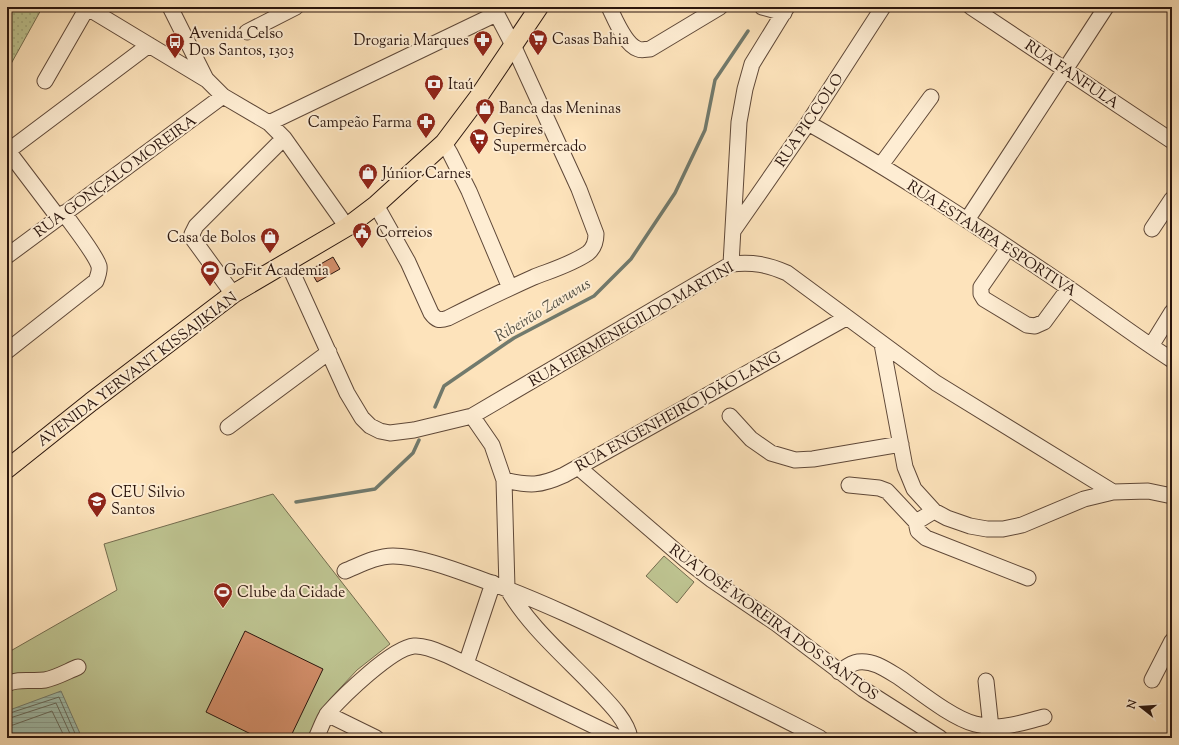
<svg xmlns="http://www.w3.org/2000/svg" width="1179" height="745" font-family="'Sorts Mill Goudy',serif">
<defs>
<pattern id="park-dots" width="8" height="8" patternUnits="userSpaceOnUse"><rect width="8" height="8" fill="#bec491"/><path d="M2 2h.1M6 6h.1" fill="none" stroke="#a3a87c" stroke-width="1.8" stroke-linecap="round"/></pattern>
<pattern id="water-rules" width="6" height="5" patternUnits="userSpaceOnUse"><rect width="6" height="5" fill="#a0bead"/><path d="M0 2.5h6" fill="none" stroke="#8aa294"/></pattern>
</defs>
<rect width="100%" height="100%" fill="#fde3bb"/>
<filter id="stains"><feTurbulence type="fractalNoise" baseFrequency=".005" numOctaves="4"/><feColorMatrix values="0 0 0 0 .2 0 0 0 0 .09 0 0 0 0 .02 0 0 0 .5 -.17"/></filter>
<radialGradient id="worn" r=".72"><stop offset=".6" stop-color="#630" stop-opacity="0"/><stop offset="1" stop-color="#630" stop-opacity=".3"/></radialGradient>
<path fill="#bec491" stroke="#746c4f" d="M 273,494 L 390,644 L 357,670 L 329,700 L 311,738 L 7,738 L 7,653 L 117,590 L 104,544 Z
M 664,556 L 694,582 L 677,603 L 646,576 Z"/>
<path fill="url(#park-dots)" stroke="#746c4f" d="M 7,7 L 42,8 L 7,71 Z"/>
<path fill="url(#water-rules)" stroke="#717a6d" d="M 61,691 L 82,738 L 7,738 L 7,711 Z"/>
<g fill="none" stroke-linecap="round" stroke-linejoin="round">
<path stroke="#656a5d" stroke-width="1" d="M 7,714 L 59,697 L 77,738
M 7,719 L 56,703 L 72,738
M 7,725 L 13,725 L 52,711 L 65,738"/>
<path stroke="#717a6d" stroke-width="3.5" d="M 435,407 L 444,386 L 514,338 L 594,296 L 631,259 L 675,193 L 705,130 L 715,80 L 748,31
M 296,502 L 375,489 L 413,453 L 419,440"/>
</g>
<path fill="#d18d69" stroke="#2a150d" d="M 333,257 L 340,269 L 317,282 L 310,270 Z
M 245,631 L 323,669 L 290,738 L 259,738 L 206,712 Z"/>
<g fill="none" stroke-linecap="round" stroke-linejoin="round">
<g stroke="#5f4838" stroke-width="17">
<path id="minor" d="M 86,7 L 207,80 L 223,96 L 269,123 L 284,138 L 347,227
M 170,7 L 206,79
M 609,7 C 615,19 625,45 638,49 C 642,51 646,49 650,49 L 720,7
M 762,7 L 784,13
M 971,7 L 1172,141
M 247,32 L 296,7
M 45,81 L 87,8
M 269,123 L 496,14
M 808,123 C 897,173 983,230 1067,287 C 1102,311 1136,337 1172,360
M 444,143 L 450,153 L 469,191 L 510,288
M 7,151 L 8,151 L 58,217
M 8,151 L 149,45
M 881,165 L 931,97
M 376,205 L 408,262 L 431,313 C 436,320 439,321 448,318 C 476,304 505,290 534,277 C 552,270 572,264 588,253 C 594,248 596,242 596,234 L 579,189 L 513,45 L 493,7
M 967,220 L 1106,7
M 1152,229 L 1172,199
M 733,231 L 808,123 L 883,7
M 1008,248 L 981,287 L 981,294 L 984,299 L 1027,325 L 1035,326 L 1044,322 L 1069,288
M 7,256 L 223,96
M 288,263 L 347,393 L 362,418 L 370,426 L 380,431 L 390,433 L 414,430 L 472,416 L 731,264 C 753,262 767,264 787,273 L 936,383 L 1113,492
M 731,264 L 739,122 L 745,89 L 752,64 L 787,7
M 233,294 L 193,239 L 192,234 L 196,226 L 284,138
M 882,344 L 905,467 L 914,489 L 934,511 L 947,518 L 970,526 L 987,529 L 1003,529 L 1022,525 L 1084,499 L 1113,492 L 1148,491 L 1172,496
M 1151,346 L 1172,312
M 7,351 L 96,281 C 98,276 100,271 99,266 C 95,253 72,225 64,213
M 472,416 L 492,445 L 504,480 L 507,588 C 527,624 563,655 591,684 C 605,699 627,719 630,738
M 730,416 L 751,439 L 771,453 L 795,460 L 813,459 L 901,444
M 228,427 L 329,352
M 578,467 L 686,560 L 712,580 L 777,624 L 863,689 L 940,738
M 504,480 C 530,486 540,486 564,475 L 846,318
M 849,485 L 879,488 L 887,491 L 916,522
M 934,511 L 916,522 L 918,531 L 926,538 L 1028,578
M 345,571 C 360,565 376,556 393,556 C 420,556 458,571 483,580 C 539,600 593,626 646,652 C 704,680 763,708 820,738
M 466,664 L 493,583
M 839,672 C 845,668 851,663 858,662 C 874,660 887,670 900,678 C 920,692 952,718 975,724 C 1000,731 1020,723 1044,717
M 1152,680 L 1172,641
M 986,681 L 991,728
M 7,684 C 18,678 33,682 45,680 C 56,678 68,671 78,667
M 327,714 L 376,738
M 316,738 C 320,730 323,720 328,713 C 343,696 392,648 414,646 C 425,645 439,652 449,656 L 619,738"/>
</g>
<g stroke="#2a150d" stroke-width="20">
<path id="major" d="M 7,469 L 91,402 L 233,294 L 347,227 L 376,205 L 444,143 L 477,99 L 539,7"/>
</g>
<use href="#minor" stroke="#feedd3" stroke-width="15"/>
<use href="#major" stroke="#fde3bb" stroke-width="18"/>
</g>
<defs>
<g id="supermarket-pin" transform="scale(1)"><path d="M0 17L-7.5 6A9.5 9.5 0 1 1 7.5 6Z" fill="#8f2418" stroke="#feedd3"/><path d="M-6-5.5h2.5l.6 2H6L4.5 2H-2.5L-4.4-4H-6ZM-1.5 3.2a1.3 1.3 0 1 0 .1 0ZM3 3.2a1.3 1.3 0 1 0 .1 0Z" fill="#fff"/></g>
<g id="pharmacy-pin" transform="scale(1)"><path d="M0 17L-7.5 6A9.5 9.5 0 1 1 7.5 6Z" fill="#8f2418" stroke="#feedd3"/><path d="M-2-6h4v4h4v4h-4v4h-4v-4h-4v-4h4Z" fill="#fff"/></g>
<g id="bus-pin" transform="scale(1)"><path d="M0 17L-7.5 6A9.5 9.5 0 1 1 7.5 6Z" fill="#8f2418" stroke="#feedd3"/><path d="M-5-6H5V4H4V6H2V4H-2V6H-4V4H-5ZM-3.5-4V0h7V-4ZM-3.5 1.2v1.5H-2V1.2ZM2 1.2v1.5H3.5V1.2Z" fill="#fff"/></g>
<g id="bank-pin" transform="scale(1)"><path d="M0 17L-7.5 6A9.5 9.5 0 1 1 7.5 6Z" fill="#8f2418" stroke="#feedd3"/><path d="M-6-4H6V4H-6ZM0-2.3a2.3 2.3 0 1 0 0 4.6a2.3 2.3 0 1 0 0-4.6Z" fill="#fff"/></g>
<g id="shop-pin" transform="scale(1)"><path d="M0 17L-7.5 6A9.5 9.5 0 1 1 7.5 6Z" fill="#8f2418" stroke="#feedd3"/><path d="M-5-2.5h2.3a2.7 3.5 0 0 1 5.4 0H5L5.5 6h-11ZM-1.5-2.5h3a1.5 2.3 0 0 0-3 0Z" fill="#fff"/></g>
<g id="civic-pin" transform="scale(1)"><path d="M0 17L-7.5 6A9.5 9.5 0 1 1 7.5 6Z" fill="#8f2418" stroke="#feedd3"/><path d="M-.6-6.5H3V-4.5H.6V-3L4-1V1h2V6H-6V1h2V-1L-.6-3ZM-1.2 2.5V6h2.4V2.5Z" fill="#fff"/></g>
<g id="stadium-pin" transform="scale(1)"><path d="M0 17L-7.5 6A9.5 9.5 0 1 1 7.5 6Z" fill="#8f2418" stroke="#feedd3"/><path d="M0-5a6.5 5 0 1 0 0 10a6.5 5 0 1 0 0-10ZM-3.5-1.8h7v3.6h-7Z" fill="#fff"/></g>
<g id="school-pin" transform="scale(1)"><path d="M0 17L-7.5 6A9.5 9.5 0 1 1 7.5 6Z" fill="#8f2418" stroke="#feedd3"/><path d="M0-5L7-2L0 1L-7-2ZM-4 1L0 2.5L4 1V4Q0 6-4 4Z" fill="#fff"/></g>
</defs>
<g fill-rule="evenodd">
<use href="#supermarket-pin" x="538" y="39"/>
<use href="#pharmacy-pin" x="483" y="40"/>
<use href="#bus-pin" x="175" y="42"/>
<use href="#bank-pin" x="434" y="84"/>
<use href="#shop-pin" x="485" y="108"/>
<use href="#pharmacy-pin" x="426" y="122"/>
<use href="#supermarket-pin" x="479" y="138"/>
<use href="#shop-pin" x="368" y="173"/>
<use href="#civic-pin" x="362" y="232"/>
<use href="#shop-pin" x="270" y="237"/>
<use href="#stadium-pin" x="210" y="270"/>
<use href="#school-pin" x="97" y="501"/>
<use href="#stadium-pin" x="223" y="592"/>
</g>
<g text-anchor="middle" stroke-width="4" stroke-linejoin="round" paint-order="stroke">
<g font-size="15" fill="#2a150d" stroke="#feedd3" text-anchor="start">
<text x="189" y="38">Avenida Celso<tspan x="189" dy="17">Dos Santos, 1303</tspan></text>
<text x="552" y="44">Casas Bahia</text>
<text x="469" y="45" text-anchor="end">Drogaria Marques</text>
<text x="448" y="89">Itaú</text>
<text x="499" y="113">Banca das Meninas</text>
<text x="412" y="127" text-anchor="end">Campeão Farma</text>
<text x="493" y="134">Gepires<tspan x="493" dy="17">Supermercado</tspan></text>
<text x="382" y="178">Júnior Carnes</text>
<text x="376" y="237">Correios</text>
<text x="256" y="242" text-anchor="end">Casa de Bolos</text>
<text x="224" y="275">GoFit Academia</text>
<text x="111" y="497">CEU Silvio<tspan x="111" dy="17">Santos</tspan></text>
<text x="237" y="597">Clube da Cidade</text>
</g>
<g font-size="15" fill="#2a150d" stroke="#feedd3">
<text transform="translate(1072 74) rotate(34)" y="5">RUA FANFULA</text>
<text transform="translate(809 120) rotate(-56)" y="5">RUA PICCOLO</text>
<text transform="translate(115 176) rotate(-36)" y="5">RUA GONÇALO MOREIRA</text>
<text transform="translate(992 238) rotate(33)" y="5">RUA ESTAMPA ESPORTIVA</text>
<text transform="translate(631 324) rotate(-30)" y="5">RUA HERMENEGILDO MARTINI</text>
<text transform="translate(137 369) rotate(-37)" y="5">AVENIDA YERVANT KISSAJIKIAN</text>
<text transform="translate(678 411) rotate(-29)" y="5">RUA ENGENHEIRO JOÃO LANG</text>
<text transform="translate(774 622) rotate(36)" y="5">RUA JOSÉ MOREIRA DOS SANTOS</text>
</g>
<g font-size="16" font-style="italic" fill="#535045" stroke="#feedd3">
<text transform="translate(542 309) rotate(-31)" y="6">Ribeirão Zavuvus</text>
</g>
</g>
<rect width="1179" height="745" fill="none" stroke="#fde3bb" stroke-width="24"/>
<rect x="8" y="8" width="1163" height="729" fill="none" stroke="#2a150d" stroke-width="2"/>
<rect x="12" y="12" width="1155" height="721" fill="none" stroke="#2a150d"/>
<g transform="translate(1141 707) rotate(287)" stroke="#feedd3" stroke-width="3" paint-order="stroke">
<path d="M0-3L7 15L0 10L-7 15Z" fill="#2a150d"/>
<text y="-6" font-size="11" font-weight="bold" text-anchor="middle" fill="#2a150d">N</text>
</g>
<rect width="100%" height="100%" filter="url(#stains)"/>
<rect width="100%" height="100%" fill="url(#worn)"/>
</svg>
